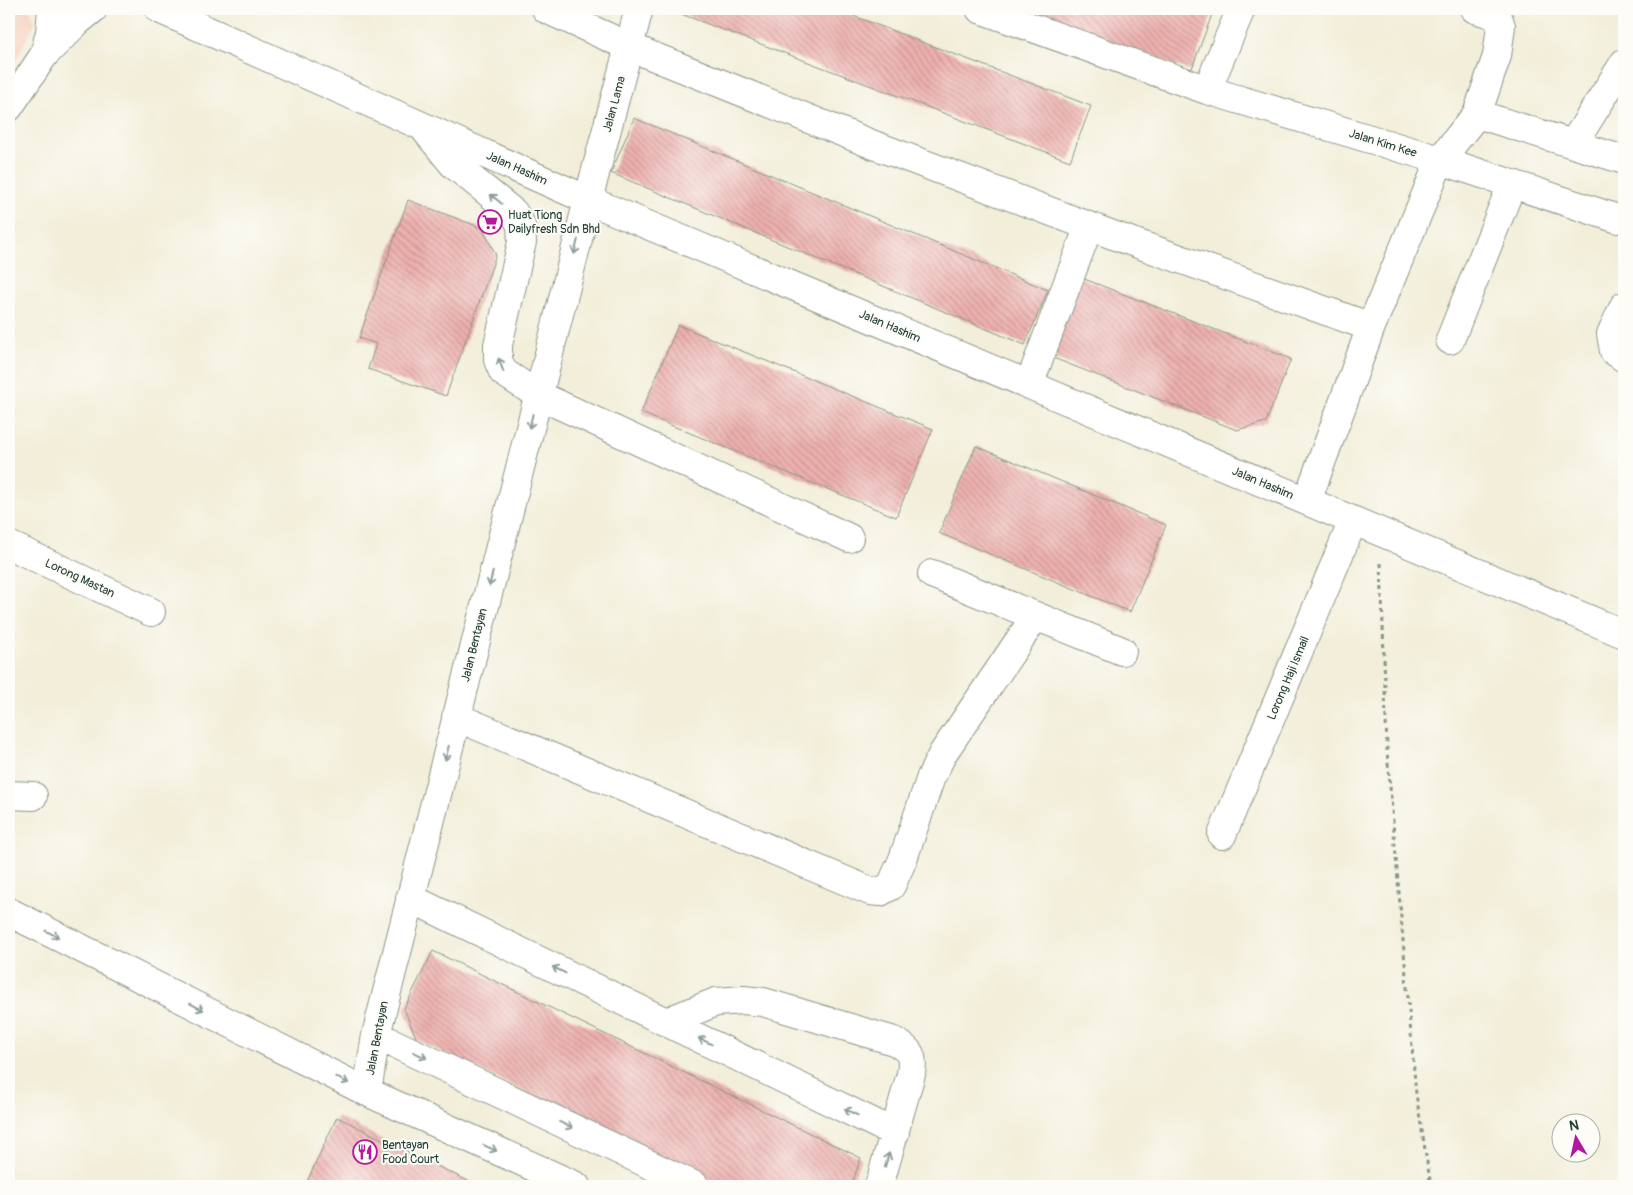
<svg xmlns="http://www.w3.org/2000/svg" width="1633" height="1195" font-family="Pangolin,sans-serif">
<defs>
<pattern id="building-back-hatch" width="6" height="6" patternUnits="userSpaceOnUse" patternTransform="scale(1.25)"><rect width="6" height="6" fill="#eeb1af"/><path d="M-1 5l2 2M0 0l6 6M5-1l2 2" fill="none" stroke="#c0918f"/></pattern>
</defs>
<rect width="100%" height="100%" fill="#fdfcf7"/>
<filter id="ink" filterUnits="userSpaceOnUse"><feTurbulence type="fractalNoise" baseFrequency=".02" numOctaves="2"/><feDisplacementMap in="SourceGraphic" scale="10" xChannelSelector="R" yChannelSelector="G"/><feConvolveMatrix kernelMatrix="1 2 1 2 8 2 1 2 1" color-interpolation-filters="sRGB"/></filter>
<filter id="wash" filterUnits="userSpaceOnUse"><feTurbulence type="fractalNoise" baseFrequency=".0096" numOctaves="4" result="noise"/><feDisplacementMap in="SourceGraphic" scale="20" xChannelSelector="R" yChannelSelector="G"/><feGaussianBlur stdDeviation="1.12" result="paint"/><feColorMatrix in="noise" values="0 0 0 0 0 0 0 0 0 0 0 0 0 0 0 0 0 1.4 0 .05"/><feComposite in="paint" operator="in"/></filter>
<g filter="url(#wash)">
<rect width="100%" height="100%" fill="#f2eed9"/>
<path fill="#f4d3c0" d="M 9,9 L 30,9 L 35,23 L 9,72 Z"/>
<g id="blocks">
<path fill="url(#building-back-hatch)" d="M 668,9 L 835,9 L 1091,106 L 1070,161 Z
M 1020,9 L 1214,9 L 1191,71 Z
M 634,118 L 1048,290 L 1025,345 L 611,173 Z
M 408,200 L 482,228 L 496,255 L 446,396 L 368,369 L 376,344 L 359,338 Z
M 1074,275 L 1291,359 L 1266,422 L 1237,430 L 1043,354 Z
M 678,325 L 933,429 L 896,517 L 641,413 Z
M 976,446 L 1166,525 L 1130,612 L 939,533 Z
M 433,951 L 861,1158 L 851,1186 L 721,1186 L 417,1040 L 404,1009 Z
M 337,1117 L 478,1186 L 305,1186 Z"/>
</g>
</g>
<g filter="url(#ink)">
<use href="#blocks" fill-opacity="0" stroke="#889686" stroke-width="1"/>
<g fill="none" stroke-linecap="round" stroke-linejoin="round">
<g stroke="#889686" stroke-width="30">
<path id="minor" d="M 159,9 L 588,200 L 1624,634
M 546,9 L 630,47 L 874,145 L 1110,234 L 1371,327
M 980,9 L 1207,90 L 1440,160 L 1618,219
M 44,55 L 77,22 L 93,9
M 1207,90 L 1241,9
M 1477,114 L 1624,160
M 426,131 L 453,164 L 514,213 L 521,225 L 522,242 L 498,345 L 498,360 L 503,372 L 538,395 L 849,538
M 1573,144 L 1624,63
M 1624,306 L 1611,334 L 1614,351 L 1624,358
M 1450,340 L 1512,184
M 1029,385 L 1089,226
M 1307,501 L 1371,327 L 1440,160 L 1477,114 L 1497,56 L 1501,26 L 1499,20 L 1494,15 L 1475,9
M 9,545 L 151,612
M 932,574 L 1122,651
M 456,717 L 870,891 L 880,892 L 891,886 L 903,859 L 931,777 L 943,753 L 1035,617
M 9,795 L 33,796
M 1222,835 L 1353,521
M 410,898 L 895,1133
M 9,912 L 367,1092 L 576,1186
M 666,1022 L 716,1002 L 743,1000 L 763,1002 L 894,1041 C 910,1050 914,1055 911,1074 L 879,1186
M 376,1035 L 695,1186
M 367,1092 L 376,1035 L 588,200 L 639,9"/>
</g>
<g stroke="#889686" stroke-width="30">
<path id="major" d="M 9,107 L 44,55 L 50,32 L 52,9"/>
</g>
<path stroke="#889686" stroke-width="3" stroke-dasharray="4 4" stroke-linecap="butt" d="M 1381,563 L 1387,751 L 1416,1094 L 1431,1186"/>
<use href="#minor" stroke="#fff" stroke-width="28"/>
<use href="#major" stroke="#fff" stroke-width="28"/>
</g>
<defs><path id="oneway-shaft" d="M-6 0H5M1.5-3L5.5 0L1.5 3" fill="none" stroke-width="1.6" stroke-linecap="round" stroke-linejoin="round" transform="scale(1.25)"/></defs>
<g stroke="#8f9e9a">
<use href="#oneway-shaft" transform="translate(496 199) rotate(-141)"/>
<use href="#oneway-shaft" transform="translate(576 247) rotate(104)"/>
<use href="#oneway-shaft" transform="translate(501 365) rotate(-110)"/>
<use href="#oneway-shaft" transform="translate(531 421) rotate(104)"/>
<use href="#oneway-shaft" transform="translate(491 579) rotate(104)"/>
<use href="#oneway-shaft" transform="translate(447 753) rotate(104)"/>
<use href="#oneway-shaft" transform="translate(52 934) rotate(27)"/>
<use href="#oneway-shaft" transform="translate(559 970) rotate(-154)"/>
<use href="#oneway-shaft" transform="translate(197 1007) rotate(27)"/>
<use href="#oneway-shaft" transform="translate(705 1041) rotate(-154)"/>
<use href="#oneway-shaft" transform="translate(420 1055) rotate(25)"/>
<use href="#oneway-shaft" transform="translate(342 1080) rotate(27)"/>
<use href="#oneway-shaft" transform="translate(851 1112) rotate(-154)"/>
<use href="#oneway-shaft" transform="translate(566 1125) rotate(25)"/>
<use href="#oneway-shaft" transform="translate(490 1148) rotate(24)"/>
<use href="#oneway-shaft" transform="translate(887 1160) rotate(-73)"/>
</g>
</g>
<defs>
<g id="supermarket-ring" transform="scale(1.25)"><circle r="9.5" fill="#fdfcf7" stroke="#b5179e" stroke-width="1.5"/><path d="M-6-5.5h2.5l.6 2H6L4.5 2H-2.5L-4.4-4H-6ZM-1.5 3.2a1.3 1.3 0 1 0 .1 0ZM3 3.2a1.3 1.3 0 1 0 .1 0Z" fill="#b5179e"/></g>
<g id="restaurant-ring" transform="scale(1.25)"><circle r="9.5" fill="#fdfcf7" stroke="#b5179e" stroke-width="1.5"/><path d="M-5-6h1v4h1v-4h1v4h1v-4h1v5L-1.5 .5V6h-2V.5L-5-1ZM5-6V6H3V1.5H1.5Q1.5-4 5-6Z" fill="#b5179e"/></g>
</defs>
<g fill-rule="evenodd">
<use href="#supermarket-ring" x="490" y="222"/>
<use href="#restaurant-ring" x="365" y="1152"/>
</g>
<g text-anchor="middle" stroke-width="4" stroke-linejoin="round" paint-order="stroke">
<g font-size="12" fill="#1f3d34" stroke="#fdfcf7">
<text transform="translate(614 104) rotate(-75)" y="4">Jalan Lama</text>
<text transform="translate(1383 143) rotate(17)" y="4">Jalan Kim Kee</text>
<text transform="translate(517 168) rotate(24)" y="4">Jalan Hashim</text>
<text transform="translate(890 326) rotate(23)" y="4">Jalan Hashim</text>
<text transform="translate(1263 483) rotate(23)" y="4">Jalan Hashim</text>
<text transform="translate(80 578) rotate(25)" y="4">Lorong Mastan</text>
<text transform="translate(474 645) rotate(-76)" y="4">Jalan Bentayan</text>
<text transform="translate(1288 678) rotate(-67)" y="4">Lorong Haji Ismail</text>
<text transform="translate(377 1038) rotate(-79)" y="4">Jalan Bentayan</text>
</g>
<g font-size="12" fill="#1f3d34" stroke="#fdfcf7" text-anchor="start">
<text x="508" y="219">Huat Tiong<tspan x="508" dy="14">Dailyfresh Sdn Bhd</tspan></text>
<text x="382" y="1149">Bentayan<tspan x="382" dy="14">Food Court</tspan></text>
</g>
</g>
<rect width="1633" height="1195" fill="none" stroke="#fdfcf7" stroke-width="30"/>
<g transform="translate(1576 1138) rotate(351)"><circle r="24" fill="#fdfcf7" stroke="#a4b0a9"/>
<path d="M0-4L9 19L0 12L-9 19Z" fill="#b5179e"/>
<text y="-8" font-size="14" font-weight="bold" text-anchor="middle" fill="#1f3d34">N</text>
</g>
</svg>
